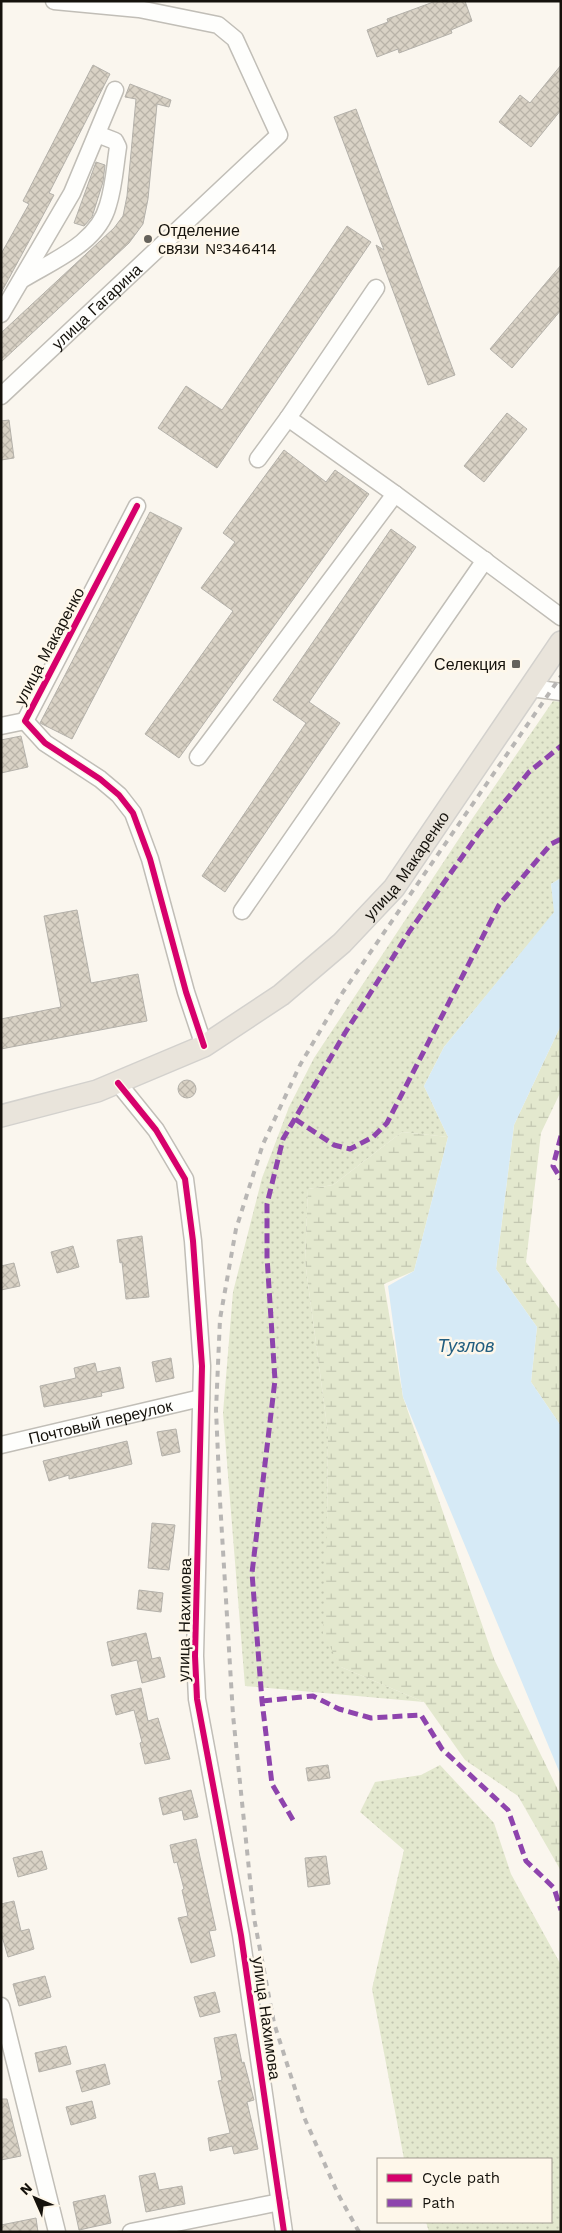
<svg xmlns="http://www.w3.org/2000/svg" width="562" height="2233" font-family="'Work Sans',sans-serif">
<defs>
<pattern id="grass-dots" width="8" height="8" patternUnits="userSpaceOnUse" patternTransform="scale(1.25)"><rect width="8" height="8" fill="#e3e8ce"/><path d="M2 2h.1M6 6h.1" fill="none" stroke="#c2c6b0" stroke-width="1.8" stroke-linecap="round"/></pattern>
<pattern id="wetland-marsh" width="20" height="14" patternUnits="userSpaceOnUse" patternTransform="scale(1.25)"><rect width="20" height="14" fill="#e3e8ce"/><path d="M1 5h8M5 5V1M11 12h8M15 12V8" fill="none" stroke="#c2c6b0"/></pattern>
<pattern id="building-cross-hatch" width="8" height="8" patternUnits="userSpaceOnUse" patternTransform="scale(1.25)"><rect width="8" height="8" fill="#d9d2c5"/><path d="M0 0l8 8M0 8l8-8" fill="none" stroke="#b9b3a8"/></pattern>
</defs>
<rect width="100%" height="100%" fill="#faf6ee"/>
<path fill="url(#grass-dots)" d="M 553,701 L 561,702 L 561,878 L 551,884 L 555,912 L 444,1047 L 424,1086 L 448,1137 L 402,1132 L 333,1185 L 308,1189 L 305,1261 L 328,1433 L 327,1532 L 341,1667 L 424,1702 L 245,1686 L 223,1413 L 233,1292 L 262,1178 L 289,1107 L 314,1058 L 470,822 Z
M 440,1765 L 494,1823 L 511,1874 L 561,1965 L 561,2232 L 429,2232 L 426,2222 L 551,2222 L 551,2159 L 404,2159 L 372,1989 L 404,1850 L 360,1812 L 375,1782 L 421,1775 Z"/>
<path fill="url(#wetland-marsh)" d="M 561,1025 L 561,1091 L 541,1133 L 526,1262 L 561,1311 L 561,1426 L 531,1382 L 537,1327 L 496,1269 L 514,1125 Z
M 402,1132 L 448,1137 L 414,1271 L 384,1284 L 403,1397 L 494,1659 L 561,1796 L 561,1871 L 518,1796 L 465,1760 L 424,1702 L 341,1667 L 323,1634 L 327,1532 L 328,1433 L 305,1261 L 308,1189 L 333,1185 Z"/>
<path fill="#d6eaf6" d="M 561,878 L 561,1025 L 514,1125 L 496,1269 L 537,1327 L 531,1382 L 561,1426 L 561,1776 L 403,1397 L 388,1286 L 414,1271 L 448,1137 L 424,1086 L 444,1047 L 554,912 L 551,884 Z"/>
<path fill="url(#building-cross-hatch)" stroke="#b4b1aa" d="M 436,1 L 465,1 L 472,21 L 451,30 L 452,33 L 399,53 L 398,49 L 377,57 L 367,30 L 388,22 L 387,19 Z
M 93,65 L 110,74 L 49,193 L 54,195 L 1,293 L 1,254 L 29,204 L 23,201 Z
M 561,65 L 561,110 L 531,147 L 499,122 L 520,95 L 530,103 Z
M 130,84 L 171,100 L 169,107 L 157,104 L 148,199 L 143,224 L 129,243 L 1,362 L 1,333 L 114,228 L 123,216 L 127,196 L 136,99 L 125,97 Z
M 356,109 L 455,375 L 428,385 L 376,245 L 384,250 L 334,117 Z
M 96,162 L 105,165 L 103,182 L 92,217 L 84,226 L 74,223 Z
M 347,226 L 371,242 L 217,468 L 158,428 L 186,386 L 222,410 Z
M 561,265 L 561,310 L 512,368 L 490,349 Z
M 507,413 L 527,429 L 484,482 L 464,466 Z
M 9,420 L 14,458 L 1,460 L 1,421 Z
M 284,450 L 326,482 L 335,470 L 369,494 L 179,758 L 145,734 L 233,611 L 201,588 L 235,542 L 223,533 Z
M 150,512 L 182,528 L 72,739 L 40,723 Z
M 391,529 L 416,547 L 309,702 L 340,723 L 225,892 L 202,876 L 306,723 L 273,700 Z
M 21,736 L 28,767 L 1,773 L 1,740 Z
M 77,910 L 91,983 L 138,974 L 147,1021 L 1,1049 L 1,1019 L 61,1007 L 44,916 Z
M178 1089a9 9 0 1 1 18 0a9 9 0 1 1-18 0Z
M 142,1236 L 149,1297 L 126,1299 L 122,1262 L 120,1263 L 117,1240 Z
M 73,1246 L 79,1267 L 57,1273 L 51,1252 Z
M 14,1263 L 20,1286 L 1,1290 L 1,1266 Z
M 171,1358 L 174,1378 L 156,1382 L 152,1362 Z
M 95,1363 L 97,1372 L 120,1367 L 124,1388 L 101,1393 L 102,1396 L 44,1407 L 40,1386 L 76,1378 L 74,1368 Z
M 176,1429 L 180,1452 L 162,1456 L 157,1432 Z
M 127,1441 L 132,1464 L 69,1479 L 69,1475 L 49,1481 L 43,1461 Z
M 152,1523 L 175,1525 L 169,1570 L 148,1568 Z
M 139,1590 L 163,1593 L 161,1612 L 137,1609 Z
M 146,1633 L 152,1659 L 160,1657 L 165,1677 L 142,1683 L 137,1660 L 112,1666 L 107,1642 Z
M 141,1688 L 148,1721 L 158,1718 L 170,1759 L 145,1764 L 140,1743 L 142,1742 L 134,1710 L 116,1715 L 111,1695 Z
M 328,1765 L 330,1778 L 308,1781 L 306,1768 Z
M 191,1790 L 198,1817 L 184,1820 L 182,1810 L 163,1815 L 159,1798 Z
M 196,1839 L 216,1930 L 209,1931 L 215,1956 L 191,1963 L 178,1918 L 188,1916 L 182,1890 L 184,1889 L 177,1862 L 174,1863 L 170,1845 Z
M 42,1851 L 47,1869 L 18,1877 L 13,1858 Z
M 326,1856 L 330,1884 L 308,1887 L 305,1858 Z
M 14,1901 L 21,1931 L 29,1929 L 34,1949 L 8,1957 L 1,1933 L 1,1904 Z
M 45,1976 L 51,1997 L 19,2006 L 13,1984 Z
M 215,1992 L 220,2012 L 200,2017 L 194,1997 Z
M 236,2034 L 242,2063 L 244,2062 L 254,2100 L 247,2102 L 258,2149 L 234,2154 L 232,2146 L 210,2151 L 208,2138 L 230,2133 L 218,2081 L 222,2080 L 214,2038 Z
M 66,2046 L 71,2064 L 39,2072 L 35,2053 Z
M 105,2064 L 110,2084 L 82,2092 L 76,2071 Z
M 1,2099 L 7,2099 L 21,2156 L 1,2160 Z
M 92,2101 L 96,2118 L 71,2125 L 66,2107 Z
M 155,2173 L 159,2190 L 182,2186 L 185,2204 L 146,2212 L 139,2176 Z
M 105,2195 L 111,2223 L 79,2230 L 73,2202 Z
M 36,2218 L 38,2232 L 1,2232 L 1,2225 Z"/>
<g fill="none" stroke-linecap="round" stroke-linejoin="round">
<g stroke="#c1beb7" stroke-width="19">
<g id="minor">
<path d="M 23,279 C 54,260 98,243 108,205 C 114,186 115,166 118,147 L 115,141 L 97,134"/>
<path d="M 376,288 L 288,418 L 395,494 L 561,617"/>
<path d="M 1,314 L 72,193 L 115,90"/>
<path id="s1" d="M 1,396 L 279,135 L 235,39 L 218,25 L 139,9 L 54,1"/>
<path d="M 258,459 L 288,418"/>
<path d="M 137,506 L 25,721 L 45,743 L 100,779 L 119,795 L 133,813 L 150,859 L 186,992 L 204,1046"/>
<path d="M 531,688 L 561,692"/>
<path d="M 1,726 L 25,721"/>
<path d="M 198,757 L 395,494"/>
<path d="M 242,911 L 485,560"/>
<path d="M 118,1083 L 156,1130 L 185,1179 L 193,1241 L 202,1366 L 195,1656 L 197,1699 L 241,1935 L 284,2232"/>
<path id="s2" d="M 1,1445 L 201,1398"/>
<path d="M 1,2006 L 57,2232"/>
<path d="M 131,2232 L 280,2202"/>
</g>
</g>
<g stroke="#d3d1cd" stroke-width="24">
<g id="major">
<path id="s3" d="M 1,1116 L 97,1091 L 204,1046 L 281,995 L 342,943 L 394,888 L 561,642"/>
</g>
</g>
<use href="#minor" stroke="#fefefc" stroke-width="16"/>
<use href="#major" stroke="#e9e4db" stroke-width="21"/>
<path stroke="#b8b6b4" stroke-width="4" stroke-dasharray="6 6" stroke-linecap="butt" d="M 359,2232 L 338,2194 L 304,2117 L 274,2023 L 254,1918 L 233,1715 L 220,1501 L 216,1410 L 220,1319 L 236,1229 L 263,1144 L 300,1065 L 343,992 L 561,676"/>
<path stroke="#8e44ad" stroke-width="5" stroke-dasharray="10 5" stroke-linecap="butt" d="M 295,1119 L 334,1145 L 350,1149 L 373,1137 L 387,1123 L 499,905 L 551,844 L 561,839
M 561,1136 L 553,1166 L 561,1179
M 262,1701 L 313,1696 L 339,1709 L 371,1718 L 421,1715 L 442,1749 L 508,1810 L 526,1861 L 554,1888 L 561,1910
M 293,1820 L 272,1784 L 262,1701 L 252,1573 L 275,1380 L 267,1257 L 267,1204 L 283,1139 L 345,1033 L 409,932 L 479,833 L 529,772 L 561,746"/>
<g stroke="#fef7ea" stroke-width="9">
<path id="cycleway" d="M 137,506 L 25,721 L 45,743 L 100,779 L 119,795 L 133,813 L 150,859 L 186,992 L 204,1046
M 118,1083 L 156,1130 L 185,1179 L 193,1241 L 202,1366 L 195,1656 L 197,1699 L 241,1935 L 284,2232"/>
</g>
<use href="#cycleway" stroke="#d6006c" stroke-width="6"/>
</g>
<g fill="#65625b" stroke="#fef7ea" stroke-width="2">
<circle cx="148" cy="239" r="5"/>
<rect x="511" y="659" width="10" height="10" rx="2.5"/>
</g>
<g text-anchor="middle" stroke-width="5" stroke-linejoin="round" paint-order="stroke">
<g font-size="16" fill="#15120c" stroke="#fef7ea" text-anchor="start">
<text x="158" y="236">Отделение<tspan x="158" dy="18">связи №346414</tspan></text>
<text x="506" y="670" text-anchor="end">Селекция</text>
</g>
<g font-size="16" fill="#15120c" stroke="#fef7ea">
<text dy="6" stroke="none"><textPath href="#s1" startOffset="131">улица Гагарина</textPath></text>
<text transform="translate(49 646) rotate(-62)" y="6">улица Макаренко</text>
<text dy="6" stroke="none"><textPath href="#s3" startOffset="489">улица Макаренко</textPath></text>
<text dy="6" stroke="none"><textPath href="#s2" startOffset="102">Почтовый переулок</textPath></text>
<text transform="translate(184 1620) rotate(-89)" y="6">улица Нахимова</text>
<text transform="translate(267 2018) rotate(82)" y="6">улица Нахимова</text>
</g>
<g font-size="18" font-style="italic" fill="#215d7f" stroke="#fef7ea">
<text x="466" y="1352">Тузлов</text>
</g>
</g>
<rect width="562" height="2233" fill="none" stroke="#15120c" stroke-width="5"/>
<rect x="377" y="2158" width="175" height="65" fill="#fef7ea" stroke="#a19b91"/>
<rect x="387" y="2174" width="25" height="8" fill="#d6006c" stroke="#a19b91"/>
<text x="422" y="2183" font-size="15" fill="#15120c">Cycle path</text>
<rect x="387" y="2199" width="25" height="8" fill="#8e44ad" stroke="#a19b91"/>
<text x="422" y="2208" font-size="15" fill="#15120c">Path</text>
<g transform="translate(35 2198) rotate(315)" stroke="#fef7ea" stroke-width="4" paint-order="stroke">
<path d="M0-4L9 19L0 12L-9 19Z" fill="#15120c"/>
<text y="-8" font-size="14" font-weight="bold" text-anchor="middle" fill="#15120c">N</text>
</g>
</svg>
